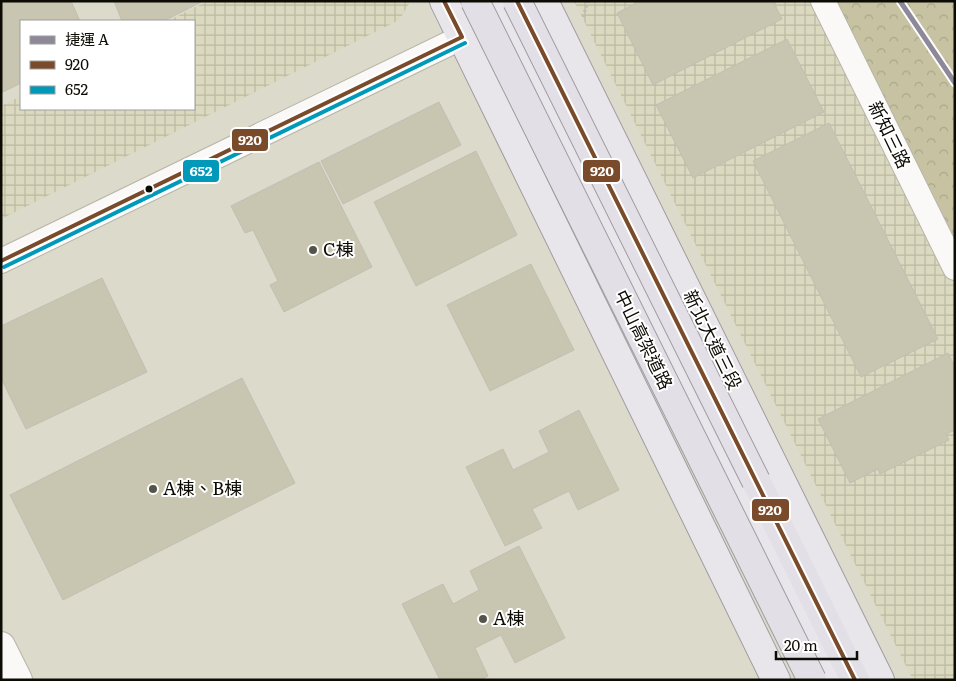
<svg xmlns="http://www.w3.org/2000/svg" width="956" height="681" font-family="Literata,'Noto Sans TC',serif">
<defs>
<pattern id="industrial-grid" width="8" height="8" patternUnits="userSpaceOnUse" patternTransform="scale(1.25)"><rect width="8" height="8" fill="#dbd9bf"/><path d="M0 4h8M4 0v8" fill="none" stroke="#bbb9a2"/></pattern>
<pattern id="park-crowns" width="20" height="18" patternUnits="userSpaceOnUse" patternTransform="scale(1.25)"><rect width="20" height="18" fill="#c7c3a2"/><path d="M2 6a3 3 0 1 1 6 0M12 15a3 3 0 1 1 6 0" fill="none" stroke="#aaa68a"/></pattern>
</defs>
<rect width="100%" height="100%" fill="#dcdacb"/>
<path fill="url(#industrial-grid)" d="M 207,1 L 411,1 L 399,20 L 1,219 L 1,106 L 21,96 L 21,109 L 194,109 L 194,21 L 168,21 Z
M 574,1 L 955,1 L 955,680 L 913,680 Z"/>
<path fill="url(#park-crowns)" d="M 836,1 L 955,1 L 955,239 Z"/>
<path fill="#c8c5b1" stroke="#c0bfb3" d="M 1,1 L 71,1 L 80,21 L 21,21 L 21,83 L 1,93 Z
M 114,1 L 203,1 L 164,21 L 122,21 Z
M 640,1 L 773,1 L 782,19 L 653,85 L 617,13 Z
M 787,39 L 824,112 L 693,178 L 656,105 Z
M 439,102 L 461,145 L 343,204 L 321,161 Z
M 829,123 L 938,339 L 861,377 L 753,161 Z
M 476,151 L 517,235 L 416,286 L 374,202 Z
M 319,162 L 372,267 L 284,312 L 270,285 L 278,281 L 253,230 L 245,233 L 231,206 Z
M 531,264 L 574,350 L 490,391 L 447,305 Z
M 102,278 L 147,372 L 26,429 L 1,378 L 1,326 Z
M 948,353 L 955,367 L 955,430 L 946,434 L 949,440 L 880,474 L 878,469 L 850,483 L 818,419 Z
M 242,378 L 295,483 L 63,600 L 10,495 Z
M 579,410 L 619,490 L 578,510 L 569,491 L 532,509 L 542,528 L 505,546 L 466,467 L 503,449 L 513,470 L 549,452 L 539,431 Z
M 519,546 L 565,638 L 515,663 L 501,635 L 475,648 L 488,676 L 481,680 L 440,680 L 402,604 L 443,584 L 453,604 L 479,590 L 470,571 Z"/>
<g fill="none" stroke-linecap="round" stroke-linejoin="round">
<g stroke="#b7b5a9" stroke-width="26">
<path id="minor" d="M 823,1 L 955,268
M 1,261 L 479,29"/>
</g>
<g stroke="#b7b5a9" stroke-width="30">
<path id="tertiary" d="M 1,646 L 18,680"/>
</g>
<g stroke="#a19ca1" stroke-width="30">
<path id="primary" d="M 444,1 L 776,680
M 497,1 L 832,680
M 544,1 L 880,680"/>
</g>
<g stroke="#a19ca1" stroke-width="30">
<path id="trunk" d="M 756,481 L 855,680"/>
</g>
<path stroke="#bdbdb7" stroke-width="3" stroke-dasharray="2.5 2.5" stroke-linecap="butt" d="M 951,1 L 955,7
M 583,17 L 588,1"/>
<use href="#minor" stroke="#faf9f7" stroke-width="24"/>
<use href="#tertiary" stroke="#faf9f7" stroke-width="28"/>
<use href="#primary" stroke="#e8e6ea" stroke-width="28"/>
<use href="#trunk" stroke="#e2e0e6" stroke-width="28"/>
<g stroke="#a19ca1" stroke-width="30" stroke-linecap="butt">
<path id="trunk-bridge" d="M 475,1 L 812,680
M 517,1 L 756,481"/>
</g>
<use href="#trunk-bridge" stroke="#e2e0e6" stroke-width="28"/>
<g stroke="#fff" stroke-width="8">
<path id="bus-1" d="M 517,1 L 855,680
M 1,261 L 462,37 L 444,1"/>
</g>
<g stroke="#fff" stroke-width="8">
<path id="bus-2" d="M 4,267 L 465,43"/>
</g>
<use href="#bus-1" stroke="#7a4b2a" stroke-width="4"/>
<use href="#bus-2" stroke="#0199ba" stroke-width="4"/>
<g stroke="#fff" stroke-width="9">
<path id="metro-1" d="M 900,1 L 955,83"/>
</g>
<use href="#metro-1" stroke="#8e8998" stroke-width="5"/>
</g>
<circle fill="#0d0c04" stroke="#fff" stroke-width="2" cx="149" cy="189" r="4.5"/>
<g fill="#55544a" stroke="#fff" stroke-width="2">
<circle cx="313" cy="250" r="5"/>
<circle cx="153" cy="489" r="5"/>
<circle cx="483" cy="619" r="5"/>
</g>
<g text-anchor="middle" stroke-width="4" stroke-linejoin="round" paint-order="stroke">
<g font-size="18" fill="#0d0c04" stroke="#fff">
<text transform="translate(889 135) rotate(64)" y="6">新知三路</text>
<text transform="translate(643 340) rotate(64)" y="6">中山高架道路</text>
<text transform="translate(712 340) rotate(64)" y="6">新北大道三段</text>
</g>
<g font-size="18" fill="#0d0c04" stroke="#fff" text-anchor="start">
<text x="323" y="256">C棟</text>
<text x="163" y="495">A棟、B棟</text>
<text x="493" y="625">A棟</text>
</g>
</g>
<g stroke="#fff" stroke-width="2">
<rect x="231" y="128" width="38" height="24" rx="5" fill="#7a4b2a"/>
<rect x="582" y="159" width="39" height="24" rx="5" fill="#7a4b2a"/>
<rect x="182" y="159" width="38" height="24" rx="5" fill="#0199ba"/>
<rect x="751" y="498" width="39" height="24" rx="5" fill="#7a4b2a"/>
</g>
<g font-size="14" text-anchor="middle" font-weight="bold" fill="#fff">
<text x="250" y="145">920</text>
<text x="602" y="176">920</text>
<text x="201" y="176">652</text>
<text x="770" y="515">920</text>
</g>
<rect width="956" height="681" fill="none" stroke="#0d0c04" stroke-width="5"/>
<rect x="20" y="20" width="175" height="90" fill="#ffffff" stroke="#9e9e9b"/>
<rect x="30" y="36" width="25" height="8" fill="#8e8998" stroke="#9e9e9b"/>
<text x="65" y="45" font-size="15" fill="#0d0c04">捷運 A</text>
<rect x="30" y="61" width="25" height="8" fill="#7a4b2a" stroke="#9e9e9b"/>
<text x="65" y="70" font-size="15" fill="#0d0c04">920</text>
<rect x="30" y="86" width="25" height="8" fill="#0199ba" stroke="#9e9e9b"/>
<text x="65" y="95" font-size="15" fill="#0d0c04">652</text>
<path d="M776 651v8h81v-8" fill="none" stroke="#0d0c04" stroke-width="2.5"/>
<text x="784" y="651" font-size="15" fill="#0d0c04" stroke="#ffffff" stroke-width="4" paint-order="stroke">20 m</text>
</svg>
